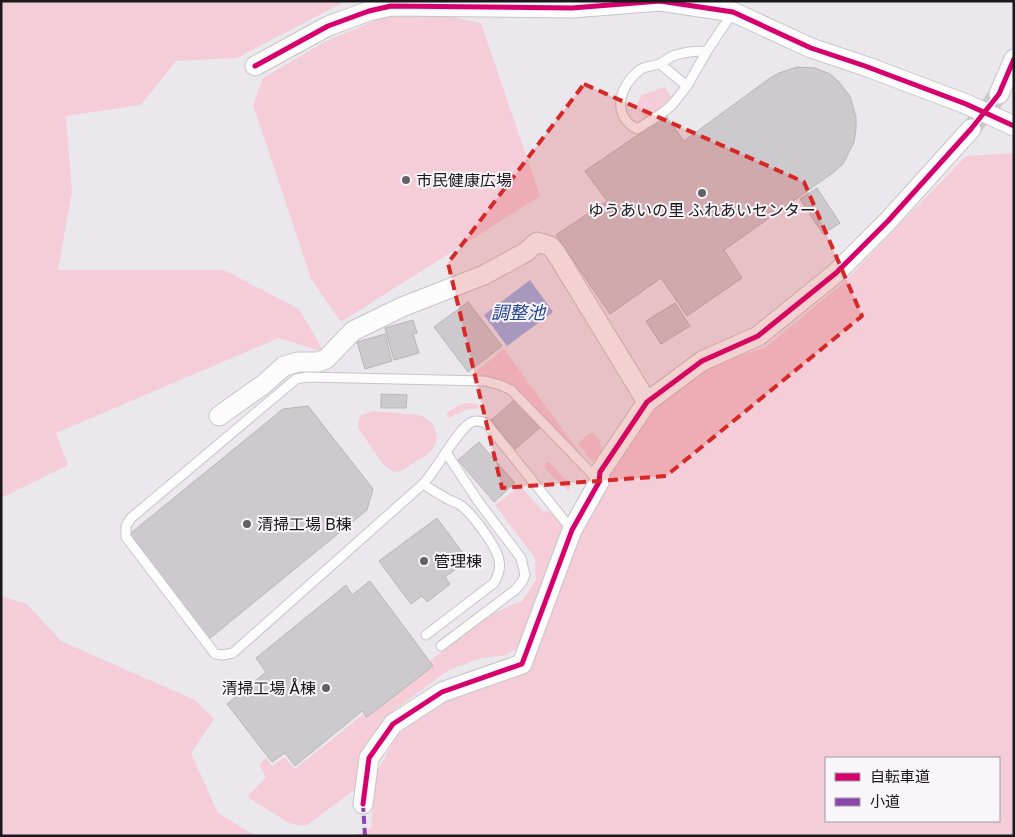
<svg xmlns="http://www.w3.org/2000/svg" width="1015" height="837" font-family="'Golos Text','Noto Sans JP',sans-serif">
<rect width="100%" height="100%" fill="#ebe8ed"/>
<path fill="#f4cdd8" fill-rule="evenodd" d="M 1,1 L 346,1 L 237,58 L 176,61 L 141,105 L 66,116 L 72,192 L 58,270 L 224,270 L 299,309 L 324,352 L 279,338 L 56,433 L 68,465 L 1,498 Z
M 420,10 L 481,23 L 540,196 L 341,322 L 311,279 L 253,105 L 263,78 L 328,40 L 384,17 Z
M 665,87 L 671,97 L 659,111 L 647,118 C 641,114 638,111 637,104 L 642,95 Z
M 1014,153 L 1014,836 L 354,836 L 371,828 L 375,775 L 397,735 L 446,699 L 525,671 L 579,539 L 599,493 L 653,409 L 709,365 L 765,348 L 842,284 L 966,156 ZM 826,758 L 999,758 L 999,821 L 826,821 Z
M 504,349 L 590,467 L 529,405 L 491,379 L 472,375 Z
M 466,403 L 478,404 L 478,407 L 476,409 L 468,409 L 448,418 L 447,415 L 448,412 L 456,407 Z
M 372,411 L 420,415 C 437,422 443,440 429,453 C 425,457 420,459 415,462 C 408,467 403,472 394,472 L 383,464 L 358,428 L 358,422 L 360,416 Z
M 590,433 L 593,433 C 599,438 604,447 601,455 L 592,462 L 578,443 Z
M 547,462 L 550,463 L 571,486 L 569,491 L 566,490 L 545,468 L 545,465 Z
M 520,486 L 543,511 C 552,511 560,518 562,527 L 524,637 L 519,647 L 507,655 L 481,658 L 449,670 L 393,711 L 377,732 L 357,788 L 306,826 L 291,824 L 247,797 L 266,777 L 259,765 L 266,758 L 272,766 L 285,757 L 295,769 L 486,616 L 522,601 L 536,580 L 535,558 L 495,505 Z
M 1,596 L 27,604 L 61,641 L 195,700 L 214,719 L 191,753 L 218,813 L 256,836 L 1,836 Z"/>
<path fill="#9eb4e4" d="M 530,280 L 553,312 L 507,346 L 484,315 Z"/>
<path fill="#cdcace" stroke="#b8b5b8" d="M 797,67 L 815,68 L 830,74 L 838,81 L 850,96 L 856,117 L 856,129 L 854,142 L 843,164 L 834,172 L 724,250 L 742,278 L 687,316 L 661,278 L 610,314 L 556,235 L 607,201 L 585,171 L 666,116 L 684,141 L 770,78 L 779,73 Z
M 817,188 L 840,223 L 823,234 L 800,199 Z
M 468,302 L 502,346 L 468,372 L 434,327 Z
M 675,303 L 690,326 L 661,344 L 646,321 Z
M 413,320 L 417,333 L 413,334 L 419,353 L 394,360 L 385,328 Z
M 385,334 L 392,361 L 365,369 L 357,342 Z
M 381,394 L 407,395 L 406,408 L 381,408 Z
M 517,398 L 541,427 L 515,449 L 491,420 Z
M 308,406 L 373,489 L 367,510 L 209,639 L 126,537 L 283,409 Z
M 479,442 L 515,483 L 494,502 L 458,460 Z
M 437,518 L 468,560 L 445,577 L 450,584 L 427,602 L 422,596 L 411,604 L 379,561 Z
M 370,581 L 433,666 L 367,717 L 362,711 L 295,766 L 285,753 L 272,762 L 227,704 L 266,672 L 256,658 L 346,585 L 352,595 Z"/>
<g fill="none" stroke-linecap="round" stroke-linejoin="round">
<path stroke="#ccc9cd" stroke-width="19" stroke-dasharray="19 9" stroke-linecap="butt" d="M 971,129 L 999,94"/>
<g stroke="#c7c5c8" stroke-width="11">
<path id="lane" d="M 707,51 C 696,51 683,52 673,56 C 668,58 664,62 659,64 C 654,66 646,66 641,69 C 620,84 610,115 637,129 L 661,114 L 672,105 L 687,86 L 707,51 L 733,12
M 660,64 L 687,86
M 423,484 C 431,489 438,494 446,498 C 450,501 456,502 460,505 C 471,512 498,548 499,561 C 501,569 498,576 494,583 L 426,635
M 572,530 L 487,424 C 482,421 478,420 472,422 C 459,427 436,471 423,484 L 233,653 L 223,655 L 215,654 L 126,537 L 126,526 L 131,518 L 296,379 L 307,377 L 485,381 L 500,385 L 511,390 L 599,481
M 441,646 L 515,590 L 522,582 L 525,575 L 521,558 L 478,501 L 447,454"/>
</g>
<g stroke="#c7c5c8" stroke-width="21">
<path id="street" d="M 255,66 L 328,26 L 369,11 L 391,6 L 572,8 L 660,1 L 733,12 L 811,48 L 865,66 L 966,104 L 1014,126
M 999,94 L 1014,59
M 219,416 L 264,384 L 284,366 L 298,362 L 318,362 L 326,359 L 353,331 L 402,307 L 484,275 L 526,252 L 537,242 L 550,246 L 556,253 L 647,402
M 363,804 L 369,758 L 393,724 L 442,692 L 522,664 L 572,530 L 599,482 L 600,472 L 647,402 L 702,361 L 758,336 L 836,273 L 888,221 L 971,129"/>
</g>
<use href="#lane" stroke="#fcfcfc" stroke-width="9"/>
<use href="#street" stroke="#fcfcfc" stroke-width="19"/>
<path stroke="#8e44ad" stroke-width="4" stroke-dasharray="8 4" stroke-linecap="butt" d="M 363,804 L 365,836"/>
<g stroke="#f9f5fb" stroke-width="8">
<path id="cycleway" d="M 255,66 L 328,26 L 369,11 L 391,6 L 572,8 L 660,1 L 733,12 L 811,48 L 865,66 L 966,104 L 1014,126
M 363,804 L 369,758 L 393,724 L 442,692 L 522,664 L 572,530 L 599,482 L 600,472 L 647,402 L 702,361 L 758,336 L 836,273 L 888,221 L 971,129 L 999,94 L 1014,59"/>
</g>
<use href="#cycleway" stroke="#d6006c" stroke-width="5"/>
</g>
<path fill="#d62828" fill-opacity="0.2" stroke="#d62828" stroke-width="4" stroke-dasharray="10 6" stroke-linejoin="round" d="M 584,84 L 804,182 L 862,316 L 666,476 L 502,488 L 448,263 Z"/>
<g fill="#636164" stroke="#f9f5fb" stroke-width="2">
<circle cx="406" cy="180" r="5"/>
<circle cx="702" cy="193" r="5"/>
<circle cx="247" cy="524" r="5"/>
<circle cx="424" cy="561" r="5"/>
<circle cx="326" cy="688" r="5"/>
</g>
<g text-anchor="middle" stroke-width="4" stroke-linejoin="round" paint-order="stroke">
<g font-size="16" fill="#1a181a" stroke="#f9f5fb" text-anchor="start">
<text x="416" y="186">市民健康広場</text>
<text x="702" y="216" text-anchor="middle">ゆうあいの里 ふれあいセンター</text>
<text x="257" y="530">清掃工場 B棟</text>
<text x="434" y="567">管理棟</text>
<text x="316" y="694" text-anchor="end">清掃工場 Å棟</text>
</g>
<g font-size="18" font-style="italic" fill="#234693" stroke="#f9f5fb">
<text x="518" y="319">調整池</text>
</g>
</g>
<rect width="1015" height="837" fill="none" stroke="#1a181a" stroke-width="5"/>
<rect x="825" y="757" width="175" height="65" fill="#f9f5fb" stroke="#a09da1"/>
<rect x="835" y="773" width="25" height="8" fill="#d6006c" stroke="#a09da1"/>
<text x="870" y="782" font-size="15" fill="#1a181a">自転車道</text>
<rect x="835" y="798" width="25" height="8" fill="#8e44ad" stroke="#a09da1"/>
<text x="870" y="807" font-size="15" fill="#1a181a">小道</text>
</svg>
